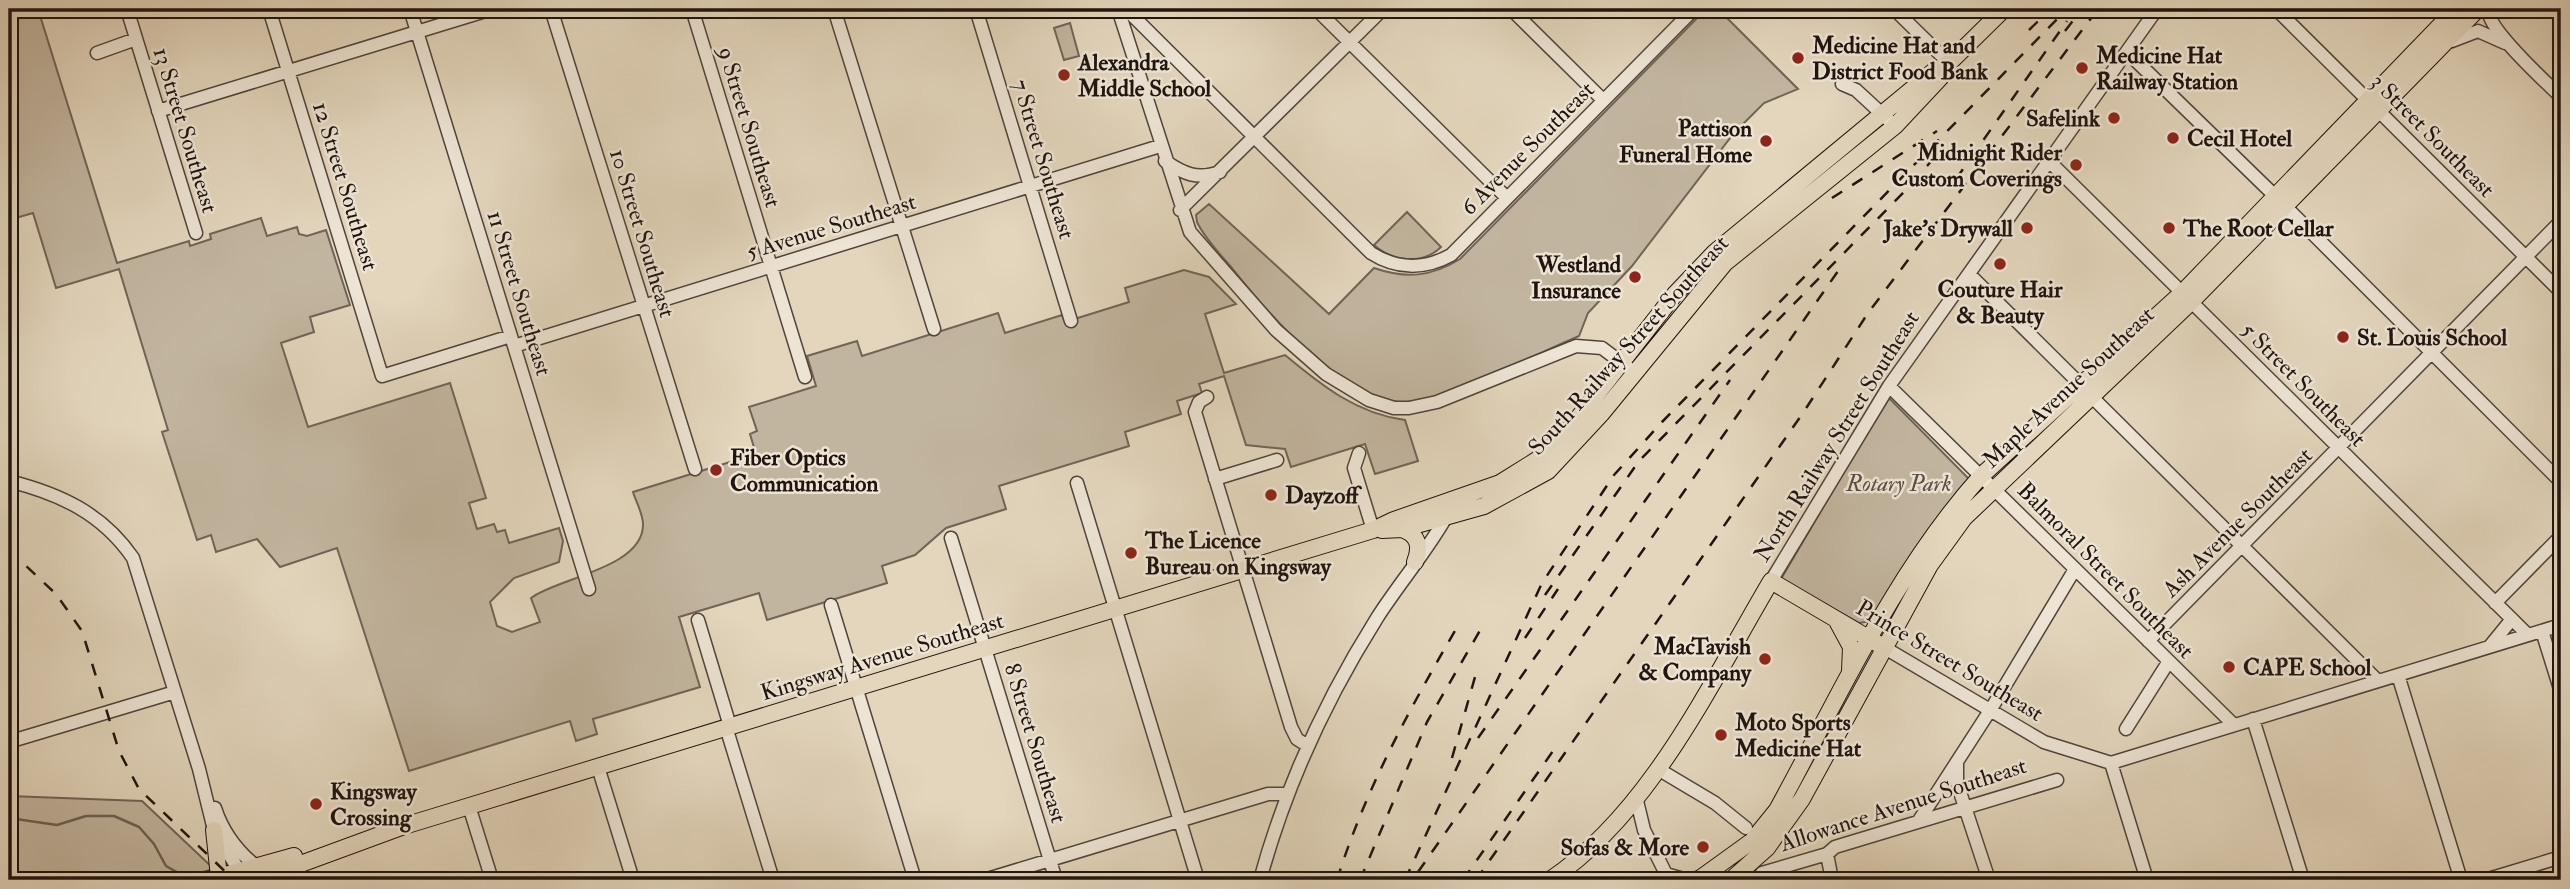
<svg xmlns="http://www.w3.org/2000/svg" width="2570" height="889" font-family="'IM FELL Double Pica',serif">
<rect width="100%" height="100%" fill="#e3d6bd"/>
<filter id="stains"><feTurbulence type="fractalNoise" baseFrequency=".00286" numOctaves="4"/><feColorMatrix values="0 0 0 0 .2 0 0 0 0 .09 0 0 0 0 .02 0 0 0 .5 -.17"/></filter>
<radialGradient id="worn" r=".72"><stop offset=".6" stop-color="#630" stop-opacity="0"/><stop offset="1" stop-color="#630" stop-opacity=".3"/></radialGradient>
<path fill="#c2b59f" stroke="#706457" stroke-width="2" d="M 9,9 L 38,9 L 117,263 L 189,241 L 190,246 L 211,239 L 210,234 L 261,218 L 267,236 L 297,227 L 299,234 L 307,236 L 326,230 L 350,305 L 310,317 L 314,332 L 281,343 L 308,427 L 450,383 L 486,498 L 469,503 L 477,529 L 494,524 L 497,532 L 505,530 L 509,543 L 559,528 L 563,541 L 559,562 L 514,578 L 490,602 L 497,626 L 512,632 L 540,622 L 531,598 C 557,578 644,568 643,524 C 643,514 636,502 633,492 L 756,454 L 750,434 L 757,431 L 749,407 L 816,386 L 807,356 L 857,341 L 862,356 L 998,313 L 1005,333 L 1062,315 L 1065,322 L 1129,302 L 1125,288 L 1184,270 L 1209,277 L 1236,304 L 1205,314 L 1224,373 L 1285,355 C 1321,385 1357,414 1405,420 L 1418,461 L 1375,474 L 1365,444 L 1291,467 L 1285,449 L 1246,445 L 1224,376 L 1199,384 L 1202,393 L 1177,401 L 1181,414 L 1125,432 L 1129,446 L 999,486 L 1006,509 L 946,528 L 915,555 L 882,566 L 887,583 L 767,620 L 759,593 L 679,617 L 700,687 L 593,719 L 597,734 L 576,741 L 570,721 L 409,771 L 337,548 L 280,567 L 257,539 L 216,552 L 211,535 L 197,540 L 162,432 L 168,430 L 119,269 L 56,288 L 33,213 L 9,220 Z
M 1706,9 L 1718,9 L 1798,89 L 1764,103 L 1734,133 L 1632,266 L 1588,313 L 1579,336 C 1536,354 1448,400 1405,402 C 1344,403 1267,312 1232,268 C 1220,254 1205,239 1197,222 L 1196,215 L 1209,204 L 1329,314 L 1374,268 C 1406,279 1431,277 1460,259 Z
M 1070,23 L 1079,56 L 1064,60 L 1054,28 Z
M 1407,212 L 1441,247 C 1423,265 1393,262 1374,245 Z
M 1888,397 L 1969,479 L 1872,621 L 1859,623 L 1781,579 Z
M 9,796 L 142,801 L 214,869 L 173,880 L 9,880 Z"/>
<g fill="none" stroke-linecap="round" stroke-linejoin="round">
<path stroke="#6c6154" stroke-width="2.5" d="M 9,818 L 57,825 L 86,816 L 114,816 L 139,827 L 154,844 L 166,866 L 191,880"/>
<g stroke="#50443a" stroke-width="15">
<path id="minor" d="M 127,9 L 196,233
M 269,9 L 382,376 L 511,336
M 410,9 L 589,589
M 551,9 L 695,469
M 692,9 L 805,377
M 834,9 L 934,329
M 976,9 L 1071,321
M 1118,9 L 1190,232 L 1276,330 L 1326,374 L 1369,400 L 1394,408 L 1409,408 L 1437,402 L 1576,346 L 1602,348 L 1634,372
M 1316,9 L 1507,198
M 1511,9 L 1603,100
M 1894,9 L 1949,63
M 2276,9 L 2561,292
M 2488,9 C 2487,29 2545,81 2561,97
M 1132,15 L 1371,253 C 1396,269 1424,270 1451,255 L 1694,9
M 2452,41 L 2478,31 L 2505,43
M 2127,52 L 2275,196
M 97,53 L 136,39
M 1842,84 L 1856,90 L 1895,126
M 158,111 L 492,9
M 1165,161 C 1184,174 1197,180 1220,172
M 2050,162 L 2528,635
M 2285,206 L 2561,482
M 1180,210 L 1383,9
M 1969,274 L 2082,386
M 514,346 L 1160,146
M 1889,386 L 2234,725
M 1207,397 L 1199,402 L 1195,412 L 1291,727 L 1297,739 L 1308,746
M 2093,398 L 2378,681
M 1359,453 L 1354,468 L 1373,530
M 1215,479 L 1277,460
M 9,481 C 60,494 102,513 133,558 L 199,769 L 214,830 L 240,872
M 1077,483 L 1198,880
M 951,538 L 1056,880
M 1771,581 L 1889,386 L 2157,9
M 2495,603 L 2561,536
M 831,605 L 915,880
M 698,620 L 730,726
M 2542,631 L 2561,692
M 2148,641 L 2561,221
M 2490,646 L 2512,619
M 1885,648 L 2044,742 L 2111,763
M 2398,675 L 2461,880
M 2253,719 L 2303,880
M 726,727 L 773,880
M 2126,729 L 2169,661
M 15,740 L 175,692
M 1957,762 L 1957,783 L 1989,880
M 2111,763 L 2561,625
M 2111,763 L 2147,880
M 598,767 L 633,880
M 1658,769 L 1715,803 L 1746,828
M 1637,801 L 1644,830 L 1666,874 L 1687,880 L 1706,876
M 469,806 L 492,880
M 215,808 C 223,833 237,851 257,867
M 1918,822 L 1991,709 L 2075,569
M 1827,854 L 1832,880
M 1762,873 L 1827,854 L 1835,847 L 2057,780
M 984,880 L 1268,794 L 1288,794
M 1260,880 C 1285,788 1326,699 1377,618 C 1400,582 1429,549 1449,512
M 2485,880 L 2561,857"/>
</g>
<g stroke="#1f140f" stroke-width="18">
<path id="major" d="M 1402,529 C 1419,535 1421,547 1415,562
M 1382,530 L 1402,529 L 1484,506 L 1548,471 L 1602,413 L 1725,263 L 1895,126 L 1940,78 L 1949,63 L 2004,9
M 1838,623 L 1851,647 L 1850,671
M 214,830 L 219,877
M 207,880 L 294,856
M 257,880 L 404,826 L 1373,530 L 1394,520 L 1500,483 L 1540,458 L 1564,436 L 1675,294 L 1714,253 L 1934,71 L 1949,63
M 1550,880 C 1651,812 1710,684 1771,581 L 1880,645
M 1698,880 L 1752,841 L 1777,810 C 1839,697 1894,573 1981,476 L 2182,293 L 2456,9
M 1731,880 L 1767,848 L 1802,799 L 1930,565 L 1964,518 L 2191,302 L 2478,9"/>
</g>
<use href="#minor" stroke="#ede4d4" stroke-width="12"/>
<use href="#major" stroke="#e3d6bd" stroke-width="16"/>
<path stroke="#1f140f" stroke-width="2.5" stroke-dasharray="12 12" stroke-linecap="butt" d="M 2029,30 L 2051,9
M 2065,31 L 2082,9
M 1956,179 L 2067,21
M 1832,198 L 1937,131
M 9,550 L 56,594 L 82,631 L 119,751 L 139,789 L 234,880
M 1545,595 L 1639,461 L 1905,191 L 1942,149
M 1525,638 L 1558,589
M 1478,738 L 1730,380
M 1452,758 L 1475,677
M 1418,872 L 1843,264
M 1337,880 C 1365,790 1409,710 1456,629
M 1360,880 L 1427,722 L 1482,627
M 1405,880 L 1542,583 L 1614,475 L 1662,422 L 2067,9
M 1463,880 L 1553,751
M 1476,880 L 1803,413 L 1868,313 L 2098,9"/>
</g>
<g fill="#8f2418" stroke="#ede4d4" stroke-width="2.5">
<circle cx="1798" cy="58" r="7"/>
<circle cx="2082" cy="68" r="7"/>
<circle cx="1064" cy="75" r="7"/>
<circle cx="2114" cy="118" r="7"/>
<circle cx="2173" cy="138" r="7"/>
<circle cx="1766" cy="141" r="7"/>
<circle cx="2076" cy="165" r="7"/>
<circle cx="2027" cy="228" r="7"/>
<circle cx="2169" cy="228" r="7"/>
<circle cx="2000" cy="264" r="7"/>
<circle cx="1635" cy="277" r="7"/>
<circle cx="2343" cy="337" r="7"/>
<circle cx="716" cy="470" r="7"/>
<circle cx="1271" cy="495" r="7"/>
<circle cx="1131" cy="553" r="7"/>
<circle cx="1765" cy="659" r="7"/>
<circle cx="2229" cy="667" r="7"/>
<circle cx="1721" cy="735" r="7"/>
<circle cx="316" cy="804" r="7"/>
<circle cx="1703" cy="847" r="7"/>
</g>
<g text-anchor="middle" stroke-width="5" stroke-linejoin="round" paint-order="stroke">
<g font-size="23" font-weight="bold" fill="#1f140f" stroke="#ede4d4" text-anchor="start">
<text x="1812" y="53">Medicine Hat and<tspan x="1812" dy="26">District Food Bank</tspan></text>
<text x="2096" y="63">Medicine Hat<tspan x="2096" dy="26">Railway Station</tspan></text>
<text x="1078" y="70">Alexandra<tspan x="1078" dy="26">Middle School</tspan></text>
<text x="2100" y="126" text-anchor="end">Safelink</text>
<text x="1752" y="136" text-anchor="end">Pattison<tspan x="1752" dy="26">Funeral Home</tspan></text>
<text x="2187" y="146">Cecil Hotel</text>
<text x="2062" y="160" text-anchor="end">Midnight Rider<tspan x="2062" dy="26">Custom Coverings</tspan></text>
<text x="2013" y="236" text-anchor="end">Jake's Drywall</text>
<text x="2183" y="236">The Root Cellar</text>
<text x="1621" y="272" text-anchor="end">Westland<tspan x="1621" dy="26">Insurance</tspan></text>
<text x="2000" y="297" text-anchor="middle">Couture Hair<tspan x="2000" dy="26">&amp; Beauty</tspan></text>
<text x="2357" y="345">St. Louis School</text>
<text x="730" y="465">Fiber Optics<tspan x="730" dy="26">Communication</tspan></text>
<text x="1285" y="503">Dayzoff</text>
<text x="1145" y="548">The Licence<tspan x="1145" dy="26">Bureau on Kingsway</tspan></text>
<text x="1751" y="654" text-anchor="end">MacTavish<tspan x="1751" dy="26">&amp; Company</tspan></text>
<text x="2243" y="675">CAPE School</text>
<text x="1735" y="730">Moto Sports<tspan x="1735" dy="26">Medicine Hat</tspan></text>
<text x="330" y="799">Kingsway<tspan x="330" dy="26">Crossing</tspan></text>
<text x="1689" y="855" text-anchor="end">Sofas &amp; More</text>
</g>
<g font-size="23" fill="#1f140f" stroke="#ede4d4">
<text transform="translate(750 127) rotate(73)" y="8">9 Street Southeast</text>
<text transform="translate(186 130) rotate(73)" y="8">13 Street Southeast</text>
<text transform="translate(2433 135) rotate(45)" y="8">3 Street Southeast</text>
<text transform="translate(1527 148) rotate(-45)" y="8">6 Avenue Southeast</text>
<text transform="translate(1044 159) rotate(73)" y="8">7 Street Southeast</text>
<text transform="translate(346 186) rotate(73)" y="8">12 Street Southeast</text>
<text transform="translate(831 226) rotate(-17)" y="8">5 Avenue Southeast</text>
<text transform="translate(643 233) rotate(73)" y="8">10 Street Southeast</text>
<text transform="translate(520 293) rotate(73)" y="8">11 Street Southeast</text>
<text transform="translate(1628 345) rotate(-48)" y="8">South Railway Street Southeast</text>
<text transform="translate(2304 384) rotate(45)" y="8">5 Street Southeast</text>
<text transform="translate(2068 387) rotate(-43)" y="8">Maple Avenue Southeast</text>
<text transform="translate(1836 436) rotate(-58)" y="8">North Railway Street Southeast</text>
<text transform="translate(2237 522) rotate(-45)" y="8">Ash Avenue Southeast</text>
<text transform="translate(2106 570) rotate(45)" y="8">Balmoral Street Southeast</text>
<text transform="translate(882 656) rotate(-17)" y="8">Kingsway Avenue Southeast</text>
<text transform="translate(1950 660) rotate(31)" y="8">Prince Street Southeast</text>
<text transform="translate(1036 743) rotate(73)" y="8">8 Street Southeast</text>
<text transform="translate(1903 804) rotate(-18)" y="8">Allowance Avenue Southeast</text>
</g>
<g font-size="23" font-style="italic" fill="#584c41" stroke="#ede4d4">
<text x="1899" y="491">Rotary Park</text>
</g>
</g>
<rect width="2570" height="889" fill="none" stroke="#e3d6bd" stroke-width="35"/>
<rect x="10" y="10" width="2549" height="868" fill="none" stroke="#1f140f" stroke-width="3.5"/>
<rect x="18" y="18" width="2535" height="854" fill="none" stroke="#1f140f" stroke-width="2"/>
<rect width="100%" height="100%" filter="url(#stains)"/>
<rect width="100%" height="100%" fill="url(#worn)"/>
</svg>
